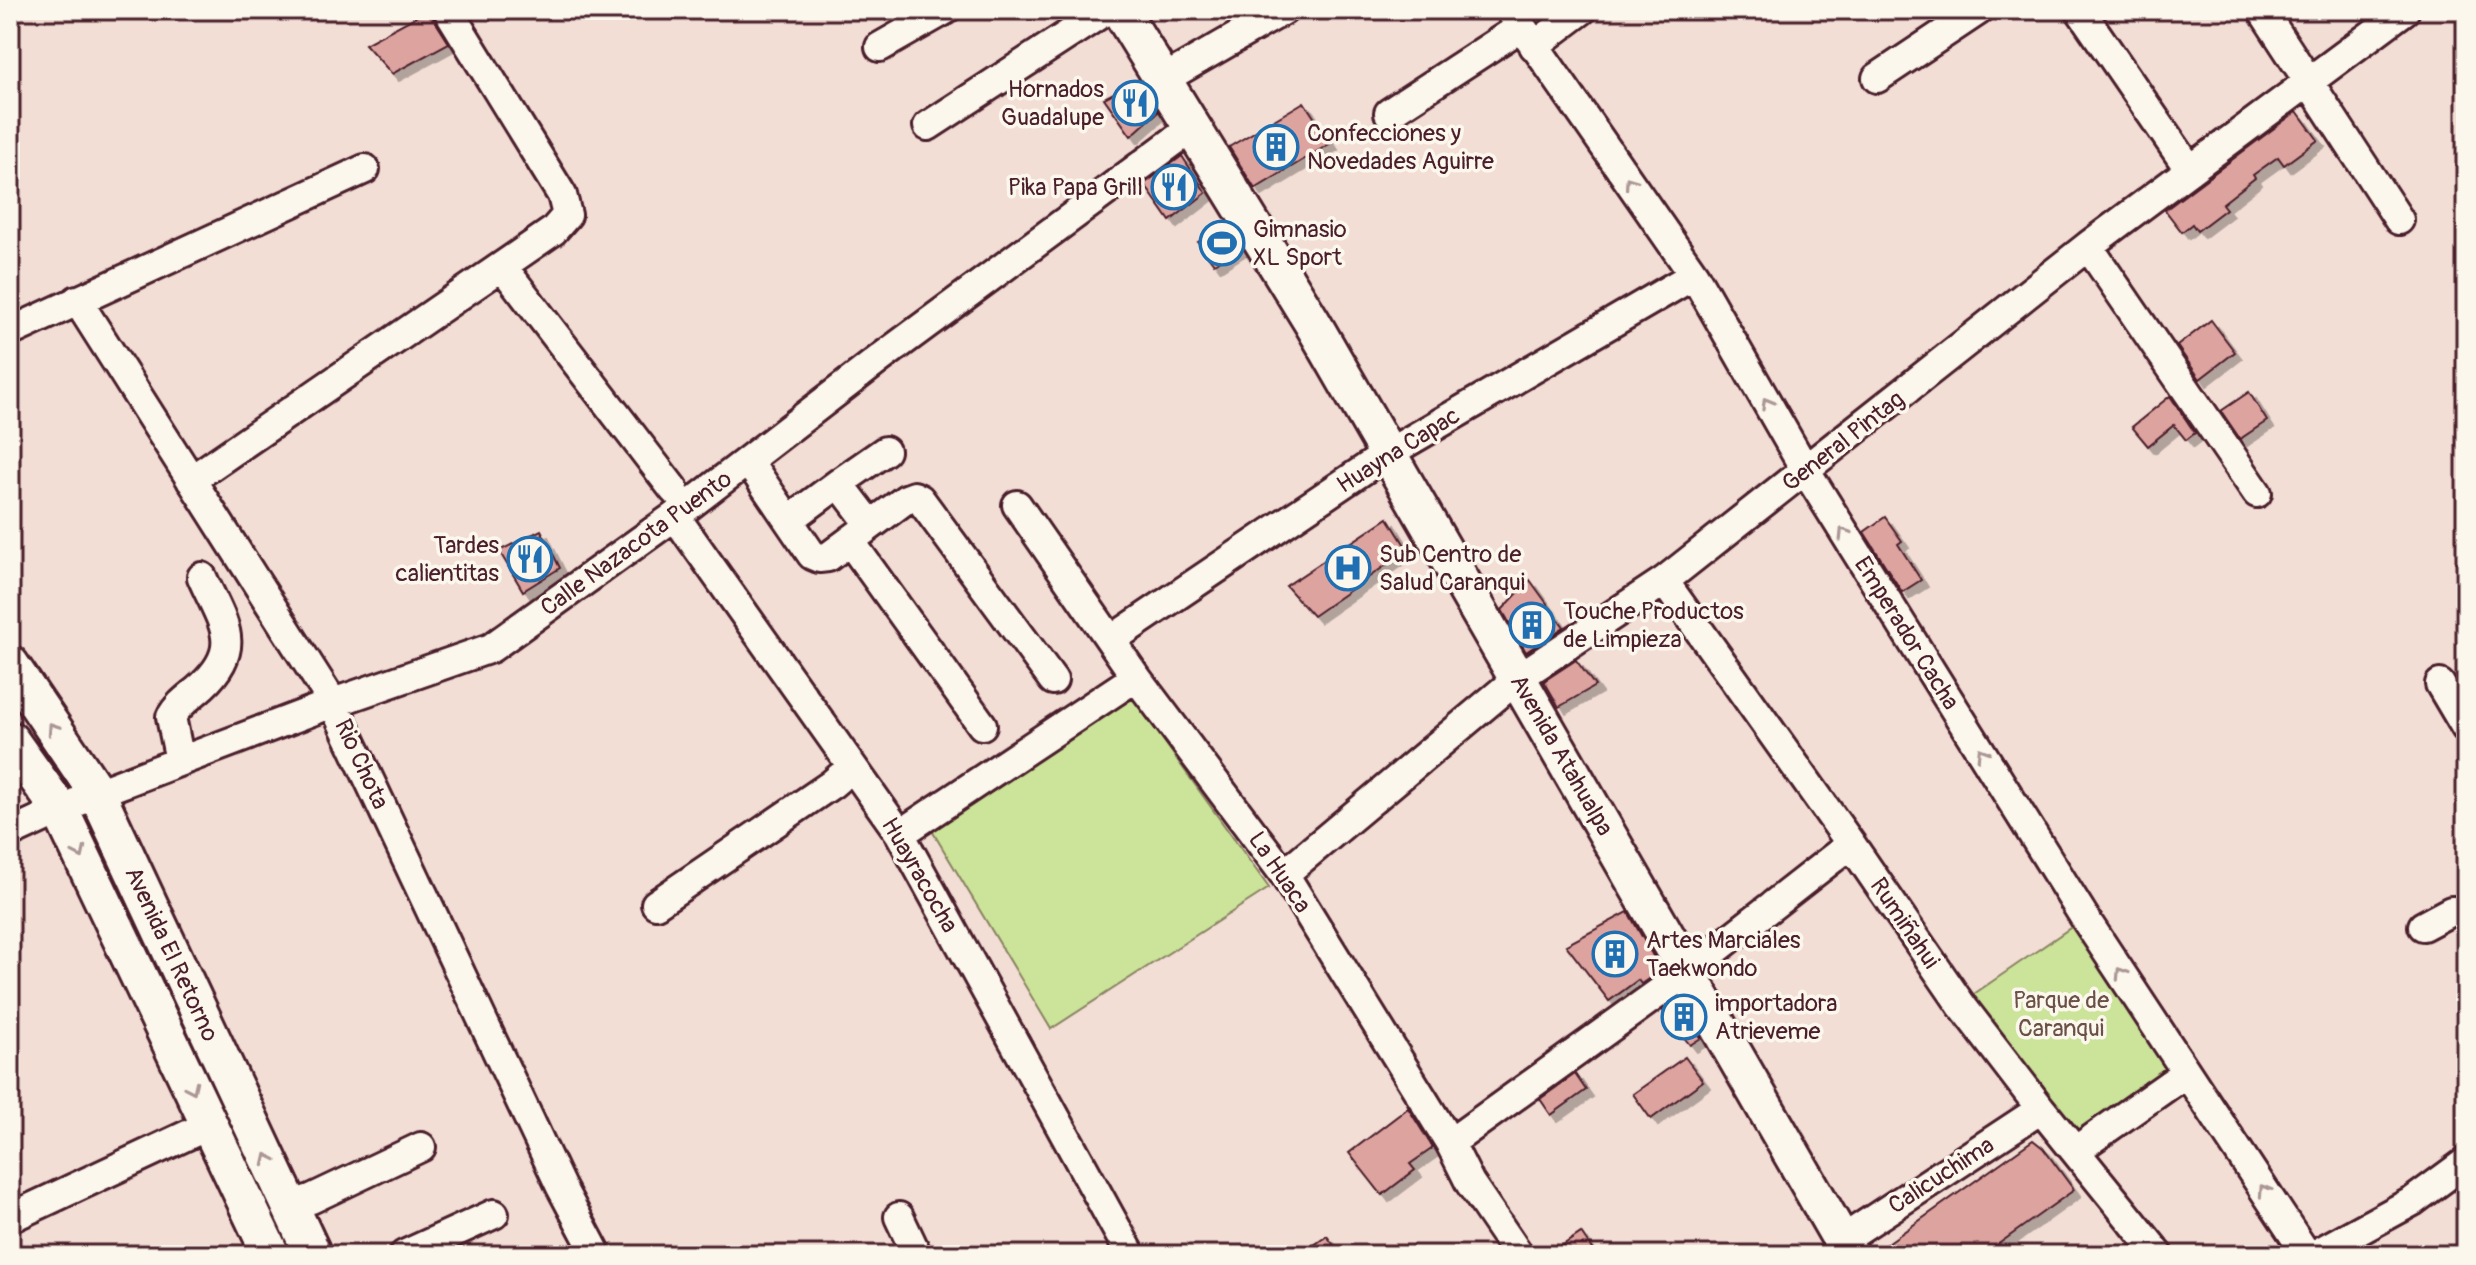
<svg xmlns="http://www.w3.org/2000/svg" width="2476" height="1265" font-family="Pangolin,sans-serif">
<defs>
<filter id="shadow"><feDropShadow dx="7" dy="7" stdDeviation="0" flood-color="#0004"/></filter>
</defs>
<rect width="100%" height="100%" fill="#f2ded5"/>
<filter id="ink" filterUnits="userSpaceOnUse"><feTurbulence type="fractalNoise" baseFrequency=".0125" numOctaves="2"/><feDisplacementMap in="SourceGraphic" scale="16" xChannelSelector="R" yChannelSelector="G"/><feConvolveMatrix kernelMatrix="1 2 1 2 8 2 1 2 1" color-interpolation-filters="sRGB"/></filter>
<g filter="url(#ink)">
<path fill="#cbe49a" stroke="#8a8262" stroke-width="2" d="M 1130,694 L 1269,888 L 1051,1029 L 931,829 Z
M 2076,924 L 2179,1075 L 2075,1147 L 1971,996 Z"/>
<path fill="#dda39f" stroke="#4a1f2b" stroke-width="2" filter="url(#shadow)" d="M 428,10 L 449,43 L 392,74 L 365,44 Z
M 1138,80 L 1158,112 L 1131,136 L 1104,98 Z
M 1304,102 L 1331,143 L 1255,189 L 1229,147 Z
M 2297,111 L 2318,140 L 2284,165 L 2278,157 L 2253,175 L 2255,178 L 2222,204 L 2226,209 L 2197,231 L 2192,224 L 2182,232 L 2165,210 Z
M 1182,156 L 1206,193 L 1170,221 L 1144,184 Z
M 1227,224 L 1241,247 L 1214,264 L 1198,242 Z
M 2211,320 L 2235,352 L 2200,379 L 2177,346 Z
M 2249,392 L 2267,421 L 2240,439 L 2221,411 Z
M 2170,396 L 2195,433 L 2186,440 L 2174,425 L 2148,446 L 2132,427 Z
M 1885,517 L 1902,541 L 1898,544 L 1921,580 L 1902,592 L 1864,532 Z
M 1388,518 L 1408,550 L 1313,616 L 1286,586 Z
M 541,530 L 560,568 L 523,591 L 499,551 Z
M 1530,580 L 1564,627 L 1526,652 L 1502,610 Z
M 1576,660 L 1595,686 L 1559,707 L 1544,681 Z
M 1628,912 L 1661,970 L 1641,984 L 1638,980 L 1609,1001 L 1566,945 Z
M 1678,999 L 1701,1038 L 1690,1045 L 1663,1011 Z
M 1685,1057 L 1703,1081 L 1651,1119 L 1633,1094 Z
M 1575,1074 L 1586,1090 L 1551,1115 L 1540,1099 Z
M 1408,1108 L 1433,1148 L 1410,1164 L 1415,1170 L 1382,1195 L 1349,1153 Z
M 2033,1140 L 2043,1148 L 2074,1190 L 1983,1255 L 1871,1255 Z
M 1581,1233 L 1596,1255 L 1548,1255 Z
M 1327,1236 L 1341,1255 L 1300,1255 Z"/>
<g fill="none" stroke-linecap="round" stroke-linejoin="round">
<g stroke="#4a1f2b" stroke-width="34">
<path id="minor" d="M 1510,10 L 1694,275 L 1806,471 L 2088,923 L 2307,1255
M 2080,10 L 2190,170
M 2262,10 L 2399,220
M 1534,46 L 1582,10
M 880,47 L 945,10
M 1877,78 L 1979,10
M 1164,79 L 1284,10
M 1389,113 L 1521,27
M 928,126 L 1106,10
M 2088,246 L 2257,493
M 502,266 L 674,490
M 77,300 L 333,703 L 561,1187 L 597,1255
M 10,332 L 365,169
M 748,461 L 812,555 L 819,558 L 828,557 L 906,499 L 914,496 L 920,499 L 1053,680
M 191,480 L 553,231 L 567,215 L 562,195 L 448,10
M 839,483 L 885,451
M 1017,505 L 1136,677 L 1284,874 L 1450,1143 L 1470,1183 L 1519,1255
M 675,516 L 900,834 L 1131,1255
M 789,520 L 839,483 L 871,525
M 850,541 L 982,725
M 1664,581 L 1851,844 L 1962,1006 L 2041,1109 L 2159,1255
M 1111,640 L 1387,454 L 1694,275
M 2440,684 L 2466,728
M 180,761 L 171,717 C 179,703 190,697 202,686 C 245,646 222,623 202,577
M 10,833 L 97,793 L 333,703 L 491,648 L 686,508 L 882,357 L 1193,127
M 900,834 L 1136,677
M 1284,874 L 1518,678 L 1664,581 L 2088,246 L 2405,10
M 656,904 L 832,784 L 852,767
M 2423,926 L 2451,911 L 2466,911
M 1450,1143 L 1686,973 L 1851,844
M 2075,1151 L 2186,1073
M 290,1205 L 311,1199 L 421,1147
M 899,1217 L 917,1255
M 10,1218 L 209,1125
M 1842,1240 L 2041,1109
M 404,1255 L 494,1214
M 2314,1255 L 2413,1201 L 2466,1162"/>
</g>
<g stroke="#4a1f2b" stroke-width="42">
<path id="major" d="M 1120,10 L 1312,322 L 1850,1255
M 10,664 L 97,793 L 313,1255
M 10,740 L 60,810 L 271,1255"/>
</g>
<use href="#minor" stroke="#fbf7ec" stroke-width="28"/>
<use href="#major" stroke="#fbf7ec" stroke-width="36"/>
</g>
<defs><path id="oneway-chevron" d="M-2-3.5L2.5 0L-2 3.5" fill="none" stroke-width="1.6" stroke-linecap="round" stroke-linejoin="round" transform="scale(2)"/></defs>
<g stroke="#ab9695">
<use href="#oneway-chevron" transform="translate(1630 182) rotate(-125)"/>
<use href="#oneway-chevron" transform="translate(1767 403) rotate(-120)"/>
<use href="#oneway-chevron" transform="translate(1844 533) rotate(-122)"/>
<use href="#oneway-chevron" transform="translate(53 728) rotate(-124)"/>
<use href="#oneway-chevron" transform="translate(1982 753) rotate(-122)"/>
<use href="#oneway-chevron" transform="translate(80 853) rotate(65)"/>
<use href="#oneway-chevron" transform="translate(2121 973) rotate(-123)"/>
<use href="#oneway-chevron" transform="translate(192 1088) rotate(65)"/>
<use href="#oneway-chevron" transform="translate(268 1159) rotate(-115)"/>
<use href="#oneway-chevron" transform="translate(2264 1190) rotate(-124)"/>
</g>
</g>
<defs>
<g id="restaurant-ring" transform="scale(2.3)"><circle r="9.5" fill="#fbf7ec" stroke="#1f6fb2" stroke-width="1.5"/><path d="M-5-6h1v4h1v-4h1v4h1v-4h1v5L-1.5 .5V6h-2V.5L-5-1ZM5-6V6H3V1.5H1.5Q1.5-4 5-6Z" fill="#1f6fb2"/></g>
<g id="building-ring" transform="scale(2.3)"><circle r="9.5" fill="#fbf7ec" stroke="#1f6fb2" stroke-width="1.5"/><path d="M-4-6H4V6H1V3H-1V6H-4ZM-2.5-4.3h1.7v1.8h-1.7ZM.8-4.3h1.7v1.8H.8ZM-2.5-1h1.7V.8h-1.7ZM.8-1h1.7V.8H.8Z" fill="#1f6fb2"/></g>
<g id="stadium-ring" transform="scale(2.3)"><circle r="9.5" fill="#fbf7ec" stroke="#1f6fb2" stroke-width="1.5"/><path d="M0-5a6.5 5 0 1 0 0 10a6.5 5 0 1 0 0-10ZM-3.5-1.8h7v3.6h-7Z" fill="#1f6fb2"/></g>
<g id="hospital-ring" transform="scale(2.3)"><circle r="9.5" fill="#fbf7ec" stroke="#1f6fb2" stroke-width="1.5"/><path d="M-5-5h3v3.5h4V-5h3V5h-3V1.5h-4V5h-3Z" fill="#1f6fb2"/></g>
</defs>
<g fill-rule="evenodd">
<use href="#restaurant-ring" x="1135" y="103"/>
<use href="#building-ring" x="1276" y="147"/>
<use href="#restaurant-ring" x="1174" y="187"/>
<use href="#stadium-ring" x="1222" y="243"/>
<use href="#restaurant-ring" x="530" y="559"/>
<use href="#hospital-ring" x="1348" y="568"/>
<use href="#building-ring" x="1532" y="625"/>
<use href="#building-ring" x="1615" y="954"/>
<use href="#building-ring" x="1684" y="1017"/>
</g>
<g text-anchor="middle" stroke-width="7" stroke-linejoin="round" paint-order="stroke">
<g font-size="24" fill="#4a1f2b" stroke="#fbf7ec" text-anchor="start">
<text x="1104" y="97" text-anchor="end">Hornados<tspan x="1104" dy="28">Guadalupe</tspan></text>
<text x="1307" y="141">Confecciones y<tspan x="1307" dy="28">Novedades Aguirre</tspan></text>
<text x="1143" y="195" text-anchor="end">Pika Papa Grill</text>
<text x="1253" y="237">Gimnasio<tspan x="1253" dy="28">XL Sport</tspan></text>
<text x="499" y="553" text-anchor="end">Tardes<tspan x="499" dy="28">calientitas</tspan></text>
<text x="1379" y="562">Sub Centro de<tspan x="1379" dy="28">Salud Caranqui</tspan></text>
<text x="1563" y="619">Touche Productos<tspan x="1563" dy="28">de Limpieza</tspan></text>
<text x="1646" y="948">Artes Marciales<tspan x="1646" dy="28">Taekwondo</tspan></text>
<text x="1715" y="1011">importadora<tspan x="1715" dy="28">Atrieveme</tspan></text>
</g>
<g font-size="24" fill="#4a1f2b" stroke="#fbf7ec">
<text transform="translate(1843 441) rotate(-38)" y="8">General Pintag</text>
<text transform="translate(1398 450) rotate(-32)" y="8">Huayna Capac</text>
<text transform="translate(636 543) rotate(-36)" y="8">Calle Nazacota Puento</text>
<text transform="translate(1907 633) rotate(58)" y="8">Emperador Cacha</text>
<text transform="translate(1562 755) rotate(60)" y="8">Avenida Atahualpa</text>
<text transform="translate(362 764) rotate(65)" y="8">Rio Chota</text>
<text transform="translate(1280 872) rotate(56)" y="8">La Huaca</text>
<text transform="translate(920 875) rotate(60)" y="8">Huayracocha</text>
<text transform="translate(1905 923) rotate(56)" y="8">Rumiñahui</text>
<text transform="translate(172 954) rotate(65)" y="8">Avenida El Retorno</text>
<text transform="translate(1941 1175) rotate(-33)" y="8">Calicuchima</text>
</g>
<g font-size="24" fill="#6a5047" stroke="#fbf7ec">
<text x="2061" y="1008">Parque de<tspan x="2061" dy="28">Caranqui</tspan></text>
</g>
</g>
<rect width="2476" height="1265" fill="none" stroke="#fbf7ec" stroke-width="40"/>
<rect x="20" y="20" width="2436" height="1225" fill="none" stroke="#4a1f2b" stroke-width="3" filter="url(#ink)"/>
</svg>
